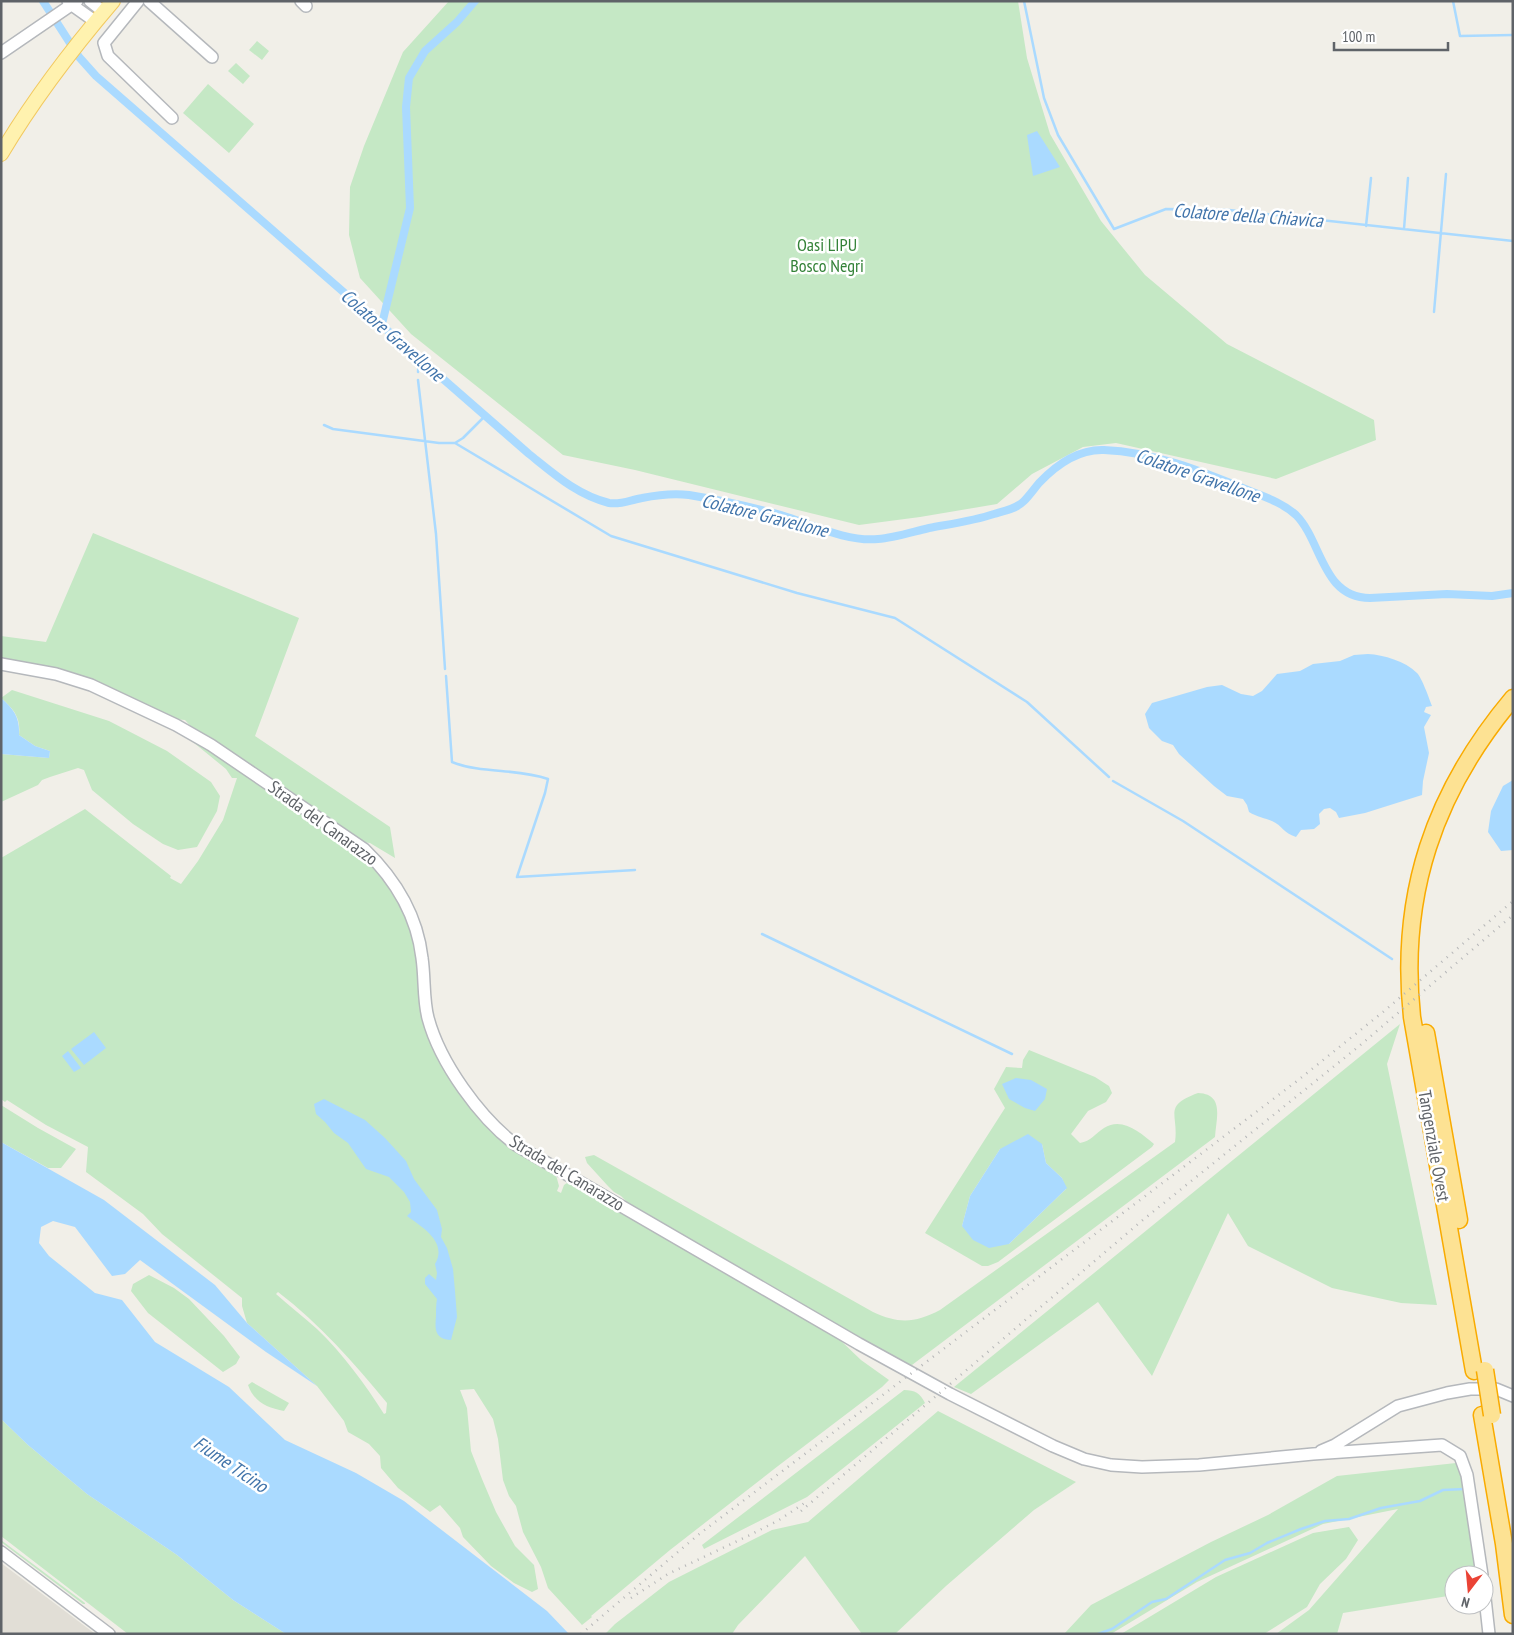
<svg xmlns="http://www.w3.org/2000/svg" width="1514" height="1635" font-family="'PT Sans Narrow',sans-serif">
<rect width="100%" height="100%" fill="#f1efe8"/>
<path fill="#e1ded6" d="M 1,1563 L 90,1630 L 95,1634 L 1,1634 Z"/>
<path fill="#c5e8c5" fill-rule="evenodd" d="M 449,1 L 1018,1 L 1027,58 L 1050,134 L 1101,221 L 1145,275 L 1227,344 L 1374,420 L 1376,440 L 1276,479 L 1116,443 L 1083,447 L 1032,474 L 997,504 L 920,517 L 859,525 L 635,470 L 563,455 L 411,334 L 360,278 L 349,235 L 350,187 L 364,146 L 403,52 Z
M 257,41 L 269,51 L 262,60 L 249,50 Z
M 236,63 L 250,76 L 243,84 L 228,71 Z
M 208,84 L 254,124 L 229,153 L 183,113 Z
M 93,533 L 299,618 L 255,736 L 390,827 L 395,858 L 370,843 L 363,842 L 195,731 L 185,720 L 174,719 L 86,678 L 34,664 L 1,658 L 1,636 L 46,642 Z
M 12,690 L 109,721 L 167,751 L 211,782 L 220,796 L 217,811 L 197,847 L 178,850 L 163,844 L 133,824 L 92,790 L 84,770 L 78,768 L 50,777 L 42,780 L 38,785 L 1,802 L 1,754 L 49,758 L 50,751 L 35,746 L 19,735 C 21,718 14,709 1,698 Z
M 186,734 L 337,836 L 368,859 L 386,880 L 400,901 L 409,923 L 417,956 L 423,1011 L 471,1105 L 486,1126 L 505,1143 L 556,1175 L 559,1186 L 557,1191 L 561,1193 L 564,1185 L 570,1181 L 838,1338 L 861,1360 L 889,1380 L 882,1387 L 778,1466 L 670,1550 L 591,1616 L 592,1617 L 582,1625 L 548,1588 L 541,1567 L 523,1532 L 516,1506 L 509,1496 L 503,1480 L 498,1439 L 493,1419 L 474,1389 L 460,1390 L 467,1408 L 471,1451 L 482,1479 L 496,1512 L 515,1546 L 534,1565 L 538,1589 L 532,1592 L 514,1583 L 491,1566 L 463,1537 L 460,1528 L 440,1505 L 430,1512 L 398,1488 L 381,1468 L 380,1456 L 369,1444 L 348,1432 L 344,1421 L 317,1386 L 247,1323 L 242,1306 L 242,1298 L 162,1234 L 143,1214 L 86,1172 L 88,1147 L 46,1125 L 7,1100 L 5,1102 L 1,1099 L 1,858 L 85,809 L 171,876 L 170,878 L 181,884 L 198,861 L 223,820 L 237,778 L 232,778 L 226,769 L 188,738 ZM 278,1292 C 320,1324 354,1363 387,1403 L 386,1413 L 384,1414 C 365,1384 343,1354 317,1329 C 304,1317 289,1306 276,1294 Z
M 1400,1024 L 1387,1064 L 1437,1305 L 1401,1303 L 1332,1288 L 1248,1246 L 1228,1213 L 1152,1376 L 1098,1302 L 971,1394 L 954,1387 Z
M 1029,1050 L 1095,1077 L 1109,1086 L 1112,1093 L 1106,1102 L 1088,1111 L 1071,1134 L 1080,1143 C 1091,1141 1095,1134 1104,1128 C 1122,1116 1141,1133 1154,1144 L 1152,1147 L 998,1262 L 988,1266 L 982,1266 L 925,1233 L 1005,1108 L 994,1089 L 1006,1067 L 1022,1068 L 1023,1060 ZM 1042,1144 L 1046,1163 L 1062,1178 L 1066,1189 L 1009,1244 L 962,1226 L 970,1196 L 1000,1149 Z
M 1198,1093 C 1225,1094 1216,1119 1215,1137 L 908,1368 L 633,1208 L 621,1196 L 614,1192 L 607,1185 L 587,1163 L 585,1157 L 594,1155 L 873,1312 C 899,1324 915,1323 940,1310 L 1175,1142 C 1179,1114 1162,1106 1198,1093 Z
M 1,1105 L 38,1128 L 76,1149 L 61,1168 L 48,1168 L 1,1142 Z
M 149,1275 L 174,1288 L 189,1299 L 224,1336 L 240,1357 L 236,1364 L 223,1372 L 148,1313 L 131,1291 L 133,1284 Z
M 252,1382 L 289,1403 L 284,1411 C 267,1408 254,1402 248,1385 Z
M 904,1390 C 915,1390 920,1393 925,1403 L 807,1497 L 704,1549 L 702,1545 Z
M 938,1411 L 1076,1482 L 1034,1510 L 946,1586 L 895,1634 L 862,1634 L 805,1556 L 738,1625 L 732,1634 L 605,1634 L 615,1624 L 669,1582 L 772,1530 L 808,1522 Z
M 1,1419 L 28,1445 L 87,1494 L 177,1555 L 233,1600 L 286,1634 L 128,1634 L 1,1536 Z
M 1456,1463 L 1463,1474 L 1476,1575 L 1454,1575 L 1454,1595 L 1343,1613 L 1337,1634 L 1276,1634 L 1309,1610 L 1398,1509 L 1323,1524 L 1197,1582 L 1111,1634 L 1064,1634 L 1091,1605 L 1211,1542 L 1268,1515 L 1337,1476 Z
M 1349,1527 L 1358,1540 L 1346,1559 L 1320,1584 L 1307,1607 L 1264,1634 L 1121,1634 L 1216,1577 L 1313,1533 Z
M 1,1540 L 85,1603 L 85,1604 L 83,1604 L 1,1542 Z"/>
<path fill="#aadaff" d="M 1037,131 L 1060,167 L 1033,176 L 1027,135 Z
M 1368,654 C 1384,655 1405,661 1417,673 C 1422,678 1429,698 1432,706 L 1426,707 L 1424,712 L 1431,715 L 1424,727 L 1429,753 L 1423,781 L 1422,795 L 1365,813 L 1339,818 L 1336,812 L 1330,808 L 1324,809 L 1319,814 L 1320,824 L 1314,829 L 1301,830 L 1296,837 C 1283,833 1283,826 1272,821 C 1265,818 1257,817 1249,812 L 1247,805 L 1243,799 L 1227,796 L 1214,786 L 1179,754 L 1173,745 L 1162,741 L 1149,728 L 1145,714 L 1152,703 L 1207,687 L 1222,685 L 1241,694 L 1253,696 L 1262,691 L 1277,674 L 1300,671 L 1313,664 L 1340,661 L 1354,655 Z
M 1,698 C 14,709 20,718 19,735 L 35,746 L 50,751 L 49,758 L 1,754 Z
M 1513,780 L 1513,850 L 1501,851 L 1488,832 L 1491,811 L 1503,786 Z
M 94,1032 L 106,1048 L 84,1065 L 71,1049 Z
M 68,1051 L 81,1068 L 74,1072 L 62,1056 Z
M 1016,1078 L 1031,1080 L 1047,1089 L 1045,1099 L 1035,1111 L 1025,1108 L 1009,1099 L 1002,1084 Z
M 324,1099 L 365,1120 L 385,1138 L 406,1161 L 414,1179 L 437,1210 L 442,1229 L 441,1237 L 447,1248 L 453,1269 L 455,1291 L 457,1317 L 451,1340 C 434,1339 435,1328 436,1316 C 436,1310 436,1304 437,1299 L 425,1284 L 425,1278 L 429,1274 L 436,1280 L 437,1273 L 435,1264 C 448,1242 422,1227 407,1216 L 411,1212 L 410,1202 L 404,1192 L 389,1177 L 366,1169 L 348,1143 L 334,1133 L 325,1122 L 316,1114 L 314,1104 Z
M 1028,1134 L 1042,1144 L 1046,1163 L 1062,1178 L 1067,1188 L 1009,1244 L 989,1248 L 973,1240 L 962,1226 L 970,1196 L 1000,1149 Z
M 1,1142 L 104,1200 L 215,1285 L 247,1323 L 317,1386 L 266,1352 L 140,1260 L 125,1274 L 112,1276 L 75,1227 L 53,1221 L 41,1227 L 39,1243 L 49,1256 L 95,1293 L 122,1300 L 155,1342 L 229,1387 L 285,1440 L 356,1473 L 404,1501 L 547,1611 L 569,1634 L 286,1634 L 233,1600 L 177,1555 L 87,1494 L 28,1445 L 1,1419 Z"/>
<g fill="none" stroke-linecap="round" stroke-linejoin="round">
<path stroke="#aadaff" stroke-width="2.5" d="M 1024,1 L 1044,98 L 1058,135 L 1114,229 L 1166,209 L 1229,210 L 1513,241
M 1453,1 L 1460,36 L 1513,35
M 1366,226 L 1371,178
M 1404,229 L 1408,178
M 1434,312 L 1446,174
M 418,372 L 419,357
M 418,380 L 436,534 L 445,669
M 324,425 L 333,429 L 439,443 L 455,443 L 463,438 L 486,415
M 455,443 L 611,536 L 797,593 L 895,618 L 1027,702 L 1109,777
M 446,676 L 452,762 C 482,774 517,768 548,779 L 545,793 L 517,877 L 635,870
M 1113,781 L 1183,821 L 1392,959
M 762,934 L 1012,1054
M 1098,1634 L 1112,1629 L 1152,1602 L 1166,1599 L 1225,1560 L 1250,1553 L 1267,1543 L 1301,1529 L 1325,1521 L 1349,1519 L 1381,1508 L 1420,1501 L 1443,1490 L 1465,1489"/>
<path stroke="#aadaff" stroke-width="8" d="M 43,1 L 79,57 L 96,76 L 529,454 C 554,474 577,495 609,503 C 621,505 630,500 642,498 C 657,495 673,493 689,495 C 720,500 751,507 781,515 C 811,524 846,542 878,539 C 894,538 912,532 929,528 C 950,524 973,521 994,514 C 1004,511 1016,509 1024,501 C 1029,496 1034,489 1039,483 C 1056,465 1078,449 1104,450 C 1155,452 1203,472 1250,491 C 1265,497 1283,503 1296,515 C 1322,541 1322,598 1370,598 L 1447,594 L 1492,596 L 1513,593
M 382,324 L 410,208 L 406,107 L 409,78 L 425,51 L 457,22 L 475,1"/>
<g stroke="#b5b8bc" stroke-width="14">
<path id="minor" d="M 68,1 L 72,5 L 96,22
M 90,1 L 100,9 L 102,14
M 138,1 L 104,43 L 108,56 L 172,118
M 149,1 L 212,57
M 301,1 L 306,6
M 1,53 L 77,1
M 1,664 L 56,674 L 91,685 L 176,725 L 211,745 L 364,849 C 395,879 417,914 422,958 C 425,978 423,999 428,1018 C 440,1063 480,1118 516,1145 L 859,1344 L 950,1394 L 1053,1446 L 1084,1459 L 1111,1465 L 1142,1467 L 1199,1465 L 1313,1454 L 1442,1445 L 1460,1456 L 1467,1475 L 1482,1575
M 1321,1451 L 1335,1445 L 1398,1406 L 1447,1393 L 1470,1389 L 1496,1389 L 1513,1396
M 1,1552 L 109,1634
M 1484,1589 L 1489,1634"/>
</g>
<g stroke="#f2c960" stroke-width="16">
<path id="major" d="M 1,154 C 33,100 72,49 113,1"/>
</g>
<g stroke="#f9ab00" stroke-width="19">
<path id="highway" d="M 1426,1033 L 1459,1220
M 1474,1371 L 1412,1017 C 1399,895 1434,792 1513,698
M 1482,1415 L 1504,1544 L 1513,1615"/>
</g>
<use href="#minor" stroke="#fff" stroke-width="11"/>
<use href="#major" stroke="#fff2af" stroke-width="14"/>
<use href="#highway" stroke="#fde293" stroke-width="16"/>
<path stroke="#b6b7b8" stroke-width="2.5" stroke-dasharray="1 6" stroke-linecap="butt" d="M 801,1511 L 1144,1219 L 1358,1047 L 1513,915
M 631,1598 L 668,1574 L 752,1534 L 779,1520 L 806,1502
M 581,1634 L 698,1535 L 1297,1081 L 1383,1012 L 1513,901"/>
<g stroke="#f9ab00" stroke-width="19" stroke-linecap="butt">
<path id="highway-bridge" d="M 1485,1370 L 1492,1415"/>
</g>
<use href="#highway-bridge" stroke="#fde293" stroke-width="16"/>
</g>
<g text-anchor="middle" stroke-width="5" stroke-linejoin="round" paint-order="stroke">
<g font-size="18" fill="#348238" stroke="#fff">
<text x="827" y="251">Oasi LIPU<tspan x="827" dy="21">Bosco Negri</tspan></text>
</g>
<g font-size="18" fill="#5f6368" stroke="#fff">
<text transform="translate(323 823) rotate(36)" y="6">Strada del Canarazzo</text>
<text transform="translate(1434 1146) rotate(80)" y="6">Tangenziale Ovest</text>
<text transform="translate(567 1173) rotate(31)" y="6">Strada del Canarazzo</text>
</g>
<g font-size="19" font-style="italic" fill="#4174aa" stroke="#fff">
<text transform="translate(1248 215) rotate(4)" y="7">Colatore della Chiavica</text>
<text transform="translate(393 335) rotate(41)" y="7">Colatore Gravellone</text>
<text transform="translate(1198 475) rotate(19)" y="7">Colatore Gravellone</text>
<text transform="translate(765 515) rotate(14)" y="7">Colatore Gravellone</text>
<text transform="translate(231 1464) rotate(34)" y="7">Fiume Ticino</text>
</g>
</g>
<rect width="1514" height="1635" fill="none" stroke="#5f6368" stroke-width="5"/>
<g transform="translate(1469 1590) rotate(196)"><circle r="24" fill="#ffffff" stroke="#bfc1c3"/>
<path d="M0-4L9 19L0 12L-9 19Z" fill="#ea4335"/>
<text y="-8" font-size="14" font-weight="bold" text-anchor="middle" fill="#5f6368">N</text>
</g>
<path d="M1334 42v8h114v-8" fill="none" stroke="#5f6368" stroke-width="2.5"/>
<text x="1342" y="42" font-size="15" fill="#5f6368" stroke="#ffffff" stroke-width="4" paint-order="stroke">100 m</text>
</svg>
